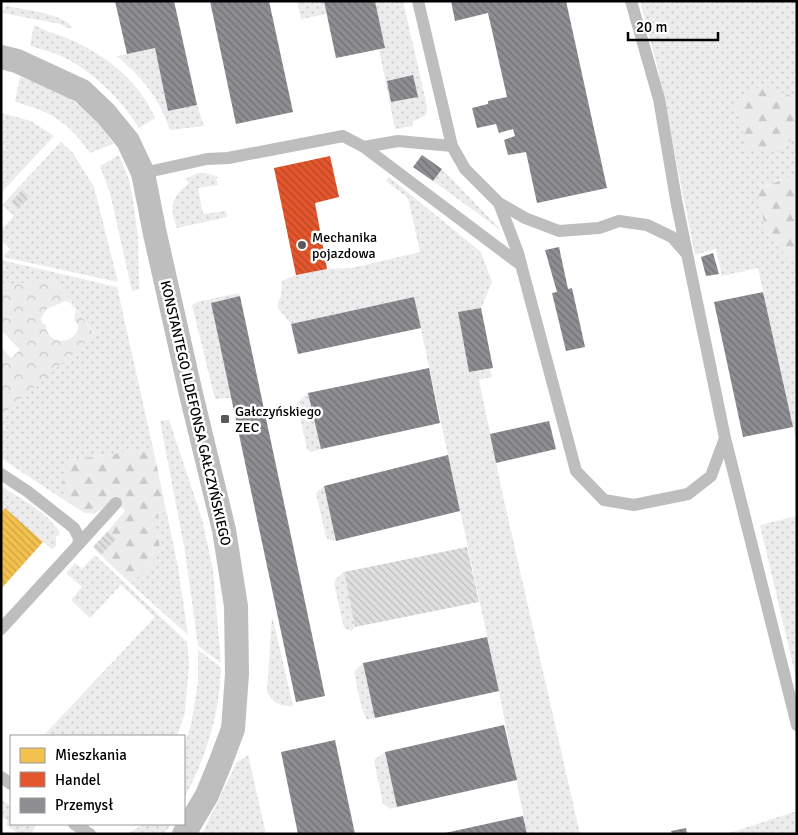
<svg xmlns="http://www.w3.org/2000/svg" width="798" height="835" font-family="Signika,sans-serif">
<defs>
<pattern id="grass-dots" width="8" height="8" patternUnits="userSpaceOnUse" patternTransform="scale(1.25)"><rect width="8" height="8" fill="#ececec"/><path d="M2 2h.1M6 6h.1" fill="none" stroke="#c9c9c9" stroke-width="1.8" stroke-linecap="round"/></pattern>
<pattern id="forest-firs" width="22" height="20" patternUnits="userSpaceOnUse" patternTransform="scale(1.25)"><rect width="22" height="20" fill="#ececec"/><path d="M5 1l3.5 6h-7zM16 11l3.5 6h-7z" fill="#c9c9c9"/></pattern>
<pattern id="park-crowns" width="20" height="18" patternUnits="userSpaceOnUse" patternTransform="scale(1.25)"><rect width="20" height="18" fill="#ececec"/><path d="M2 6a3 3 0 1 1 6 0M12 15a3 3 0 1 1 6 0" fill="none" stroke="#c9c9c9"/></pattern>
<pattern id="homes-back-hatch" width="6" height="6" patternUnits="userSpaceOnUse" patternTransform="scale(1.25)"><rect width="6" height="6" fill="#f2c14e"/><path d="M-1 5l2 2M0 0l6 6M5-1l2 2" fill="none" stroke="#cea442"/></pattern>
<pattern id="shops-back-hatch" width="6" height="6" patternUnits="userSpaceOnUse" patternTransform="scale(1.25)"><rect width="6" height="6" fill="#e4572e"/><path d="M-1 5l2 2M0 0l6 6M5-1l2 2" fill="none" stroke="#b64625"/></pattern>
<pattern id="industry-back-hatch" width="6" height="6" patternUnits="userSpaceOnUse" patternTransform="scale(1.25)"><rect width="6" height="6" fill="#8d8d92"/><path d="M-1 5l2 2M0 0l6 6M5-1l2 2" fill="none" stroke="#717175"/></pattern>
<pattern id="building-back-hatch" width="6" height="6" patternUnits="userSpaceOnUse" patternTransform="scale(1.25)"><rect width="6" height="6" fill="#dfdfdf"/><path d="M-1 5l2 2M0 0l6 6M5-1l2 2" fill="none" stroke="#bebebe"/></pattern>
</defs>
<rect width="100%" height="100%" fill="#fff"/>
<path fill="url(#grass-dots)" d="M 297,1 L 324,1 L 327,14 L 301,19 Z
M 375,1 L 403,1 L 427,106 L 426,115 L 412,122 L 413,126 L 395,129 L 379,49 L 385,48 Z
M 640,1 L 797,1 L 797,251 L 781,179 L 757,190 L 766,232 L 789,260 L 797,264 L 797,434 L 795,436 L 758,268 L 722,276 L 716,249 L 695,255 L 658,69 Z
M 7,6 C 24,10 62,13 72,27 L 70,29 L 60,24 L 3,13 L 4,9 Z
M 34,25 C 45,31 57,34 69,39 C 106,55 139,81 155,118 L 139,128 C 120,98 92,70 59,55 C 50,51 39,49 30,46 Z
M 155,48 L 168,111 L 197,105 L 204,126 L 170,130 C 158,96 143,79 117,56 Z
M 20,77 C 61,88 91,107 113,144 L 90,153 C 69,123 51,111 15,102 Z
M 1,113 L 31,121 L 54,136 L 1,193 Z
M 61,142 L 73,153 L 94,187 L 118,282 L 3,257 L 10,249 L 1,240 L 1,230 L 14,216 L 2,205 Z
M 119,155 L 129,179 L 133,200 L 138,237 L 139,289 L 132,291 L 110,193 L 100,166 Z
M 442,169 L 502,231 L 433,181 Z
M 198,173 L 206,173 L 218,177 L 216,179 L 218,185 L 198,188 L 203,214 L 226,211 L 227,217 L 177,228 C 169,206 171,198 189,183 L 185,179 Z
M 389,177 L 481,252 L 492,282 L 481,308 L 458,312 L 469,372 L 490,369 L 492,377 L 479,380 L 503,496 L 580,834 L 527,834 L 499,691 L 414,297 L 291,324 L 278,308 L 278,302 L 281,296 L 282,281 L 296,275 L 327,269 L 352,268 L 420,252 L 408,198 L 386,181 Z
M 1,260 L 117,287 L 153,448 L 71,460 L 63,491 L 67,502 L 1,458 L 1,416 L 95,334 L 54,279 L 3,286 L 1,287 Z
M 239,293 L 240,296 L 211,303 L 231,398 L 215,399 L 192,305 L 197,302 Z
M 308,393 L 321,449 L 311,452 L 307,449 L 297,403 Z
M 169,420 L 202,519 L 213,569 L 221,663 L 198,646 L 185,551 L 160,421 Z
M 1,486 C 19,498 52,515 60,534 L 56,537 L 56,546 L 52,549 L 43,542 L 6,509 L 1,513 Z
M 324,486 L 336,541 L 329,540 L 326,537 L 316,493 Z
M 166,510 L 178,567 L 188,635 L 131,584 L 138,576 L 152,565 L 159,538 L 152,520 Z
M 797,516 L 797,682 L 760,525 Z
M 95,555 L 187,642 L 189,664 L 185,713 L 177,736 L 43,736 L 155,617 L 121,585 L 90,618 L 72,601 L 71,600 L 82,587 L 66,573 L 75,563 L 82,569 Z
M 344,572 L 355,627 L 351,631 L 344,628 L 334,583 L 336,579 Z
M 272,615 L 293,706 C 281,707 273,703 267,692 Z
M 198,650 L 221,667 C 220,714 206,757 184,799 L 184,746 L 191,725 L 198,682 Z
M 363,663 L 375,718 L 368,720 C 361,714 357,683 354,672 Z
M 385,752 L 397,807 L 391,809 L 383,804 L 374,760 Z
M 248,755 L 266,834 L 202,834 L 237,762 Z
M 1,800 L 11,806 L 11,824 L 37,824 L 31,834 L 19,834 L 6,825 L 8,821 L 1,817 Z
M 797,811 L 797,834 L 726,834 Z
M 143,824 L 171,824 L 164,834 L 128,834 Z"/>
<path fill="url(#forest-firs)" d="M 761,85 L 796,98 L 797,135 L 776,152 L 747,149 L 735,103 Z
M 788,177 L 797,178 L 797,264 L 789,260 L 766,232 L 757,190 Z
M 153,448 L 166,510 L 153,520 C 159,536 164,550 152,565 C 146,572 137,576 131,584 L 101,555 L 115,539 L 108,531 L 125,511 L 116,503 L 106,506 L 94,514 L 85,513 L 67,502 L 63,491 L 64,473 L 71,460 Z"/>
<path fill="url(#park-crowns)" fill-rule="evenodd" d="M 54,279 L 95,335 L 1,416 L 1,347 L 11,358 L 20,350 L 1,330 L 1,287 L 3,286 ZM 65,301 L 69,302 L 76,310 L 74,320 L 78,325 C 78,346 46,346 46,325 L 42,323 L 41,318 L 47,309 Z"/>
<path fill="url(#homes-back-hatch)" d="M 5,508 L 43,542 L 1,589 L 1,513 Z"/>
<path fill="url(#shops-back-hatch)" d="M 330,156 L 339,197 L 315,203 L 327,269 L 296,275 L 274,168 Z"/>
<path fill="url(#industry-back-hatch)" d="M 115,1 L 174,1 L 197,105 L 168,111 L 155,48 L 127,54 Z
M 210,1 L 269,1 L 293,112 L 236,124 Z
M 324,1 L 375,1 L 385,48 L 336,58 Z
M 451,1 L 566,1 L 607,188 L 537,203 L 526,152 L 508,155 L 504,140 L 515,136 L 513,129 L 499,133 L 496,124 L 477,128 L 472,108 L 488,104 L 488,101 L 507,97 L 488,13 L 455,21 Z
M 413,75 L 418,97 L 391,102 L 387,81 Z
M 422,155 L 442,169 L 433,181 L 413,167 Z
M 559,247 L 568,289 L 572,288 L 585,347 L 566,351 L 552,293 L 557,292 L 545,250 Z
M 713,253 L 719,274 L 706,276 L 701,257 Z
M 763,292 L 793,427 L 743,437 L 714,302 Z
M 240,296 L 325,696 L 296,702 L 211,303 Z
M 414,297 L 421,328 L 298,354 L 291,324 Z
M 481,308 L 493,368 L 469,372 L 458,312 Z
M 429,368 L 440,423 L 321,449 L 308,393 Z
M 549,421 L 556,449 L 496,463 L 490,434 Z
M 448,455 L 460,511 L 336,541 L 324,486 Z
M 487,637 L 499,691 L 375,718 L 363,663 Z
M 504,725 L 517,780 L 397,807 L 385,752 Z
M 335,740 L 355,834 L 298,834 L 281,752 Z
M 523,816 L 527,834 L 445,834 L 445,833 Z
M 686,828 L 687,834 L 672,834 L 671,831 Z"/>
<path fill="url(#building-back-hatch)" d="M 22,190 L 30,197 L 18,209 L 11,202 Z
M 108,531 L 116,539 L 101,555 L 93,547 Z
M 467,547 L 479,602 L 355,627 L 344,572 Z"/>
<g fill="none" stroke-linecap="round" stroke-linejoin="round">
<path stroke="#bebebe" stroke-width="12" d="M 418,1 L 452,146 L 465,169 L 499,203 L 518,253 L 576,471 L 604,500 L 634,505 L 688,494 L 711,476 L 725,438 L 677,205 L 659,99 L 631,1
M 364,147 L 521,265
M 143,173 L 207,159 L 228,158 L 343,136 L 364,147 L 398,141 L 452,146
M 499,203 L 525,218 L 559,231 L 599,228 L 619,221 L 647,225 L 672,237 L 686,253
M 725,438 L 797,725
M 1,474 L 27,491 L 74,528 L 79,538 L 78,545 L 1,629
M 78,545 L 116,503
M 1,777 L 11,784
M 74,824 L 90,834"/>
<path stroke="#bebebe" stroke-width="24" d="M 1,57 L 17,61 L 82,91 L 106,114 L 128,141 L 143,173 L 155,234 L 191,394 L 224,530 L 236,606 L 237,674 L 233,729 L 221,761 L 207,795 L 184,834"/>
</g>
<g fill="#595959" stroke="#fff" stroke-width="2">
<circle cx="302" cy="245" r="5"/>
<rect x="220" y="414" width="10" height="10" rx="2.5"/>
</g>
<g text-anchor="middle" stroke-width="5" stroke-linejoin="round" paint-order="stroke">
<g font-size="14" fill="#000" stroke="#fff" text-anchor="start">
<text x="312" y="242">Mechanika<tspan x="312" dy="16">pojazdowa</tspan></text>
<text x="235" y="416">Gałczyńskiego<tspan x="235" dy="16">ZEC</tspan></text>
</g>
<g font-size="14" fill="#000" stroke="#fff">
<text transform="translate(196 413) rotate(77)" y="5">KONSTANTEGO ILDEFONSA GAŁCZYŃSKIEGO</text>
</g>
</g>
<rect width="798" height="835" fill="none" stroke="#000000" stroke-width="5"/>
<rect x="10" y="735" width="175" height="90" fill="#ffffff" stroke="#999999"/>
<rect x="20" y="748" width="25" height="15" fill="#f2c14e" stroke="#999999"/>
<text x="55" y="760" font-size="15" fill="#000000">Mieszkania</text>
<rect x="20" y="772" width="25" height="15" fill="#e4572e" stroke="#999999"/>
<text x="55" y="785" font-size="15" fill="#000000">Handel</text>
<rect x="20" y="798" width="25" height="15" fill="#8d8d92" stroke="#999999"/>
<text x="55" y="810" font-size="15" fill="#000000">Przemysł</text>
<path d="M628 32v8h90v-8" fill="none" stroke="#000000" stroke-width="2.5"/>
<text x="636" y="32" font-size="15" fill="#000000" stroke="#ffffff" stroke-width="4" paint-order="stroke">20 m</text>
</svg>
